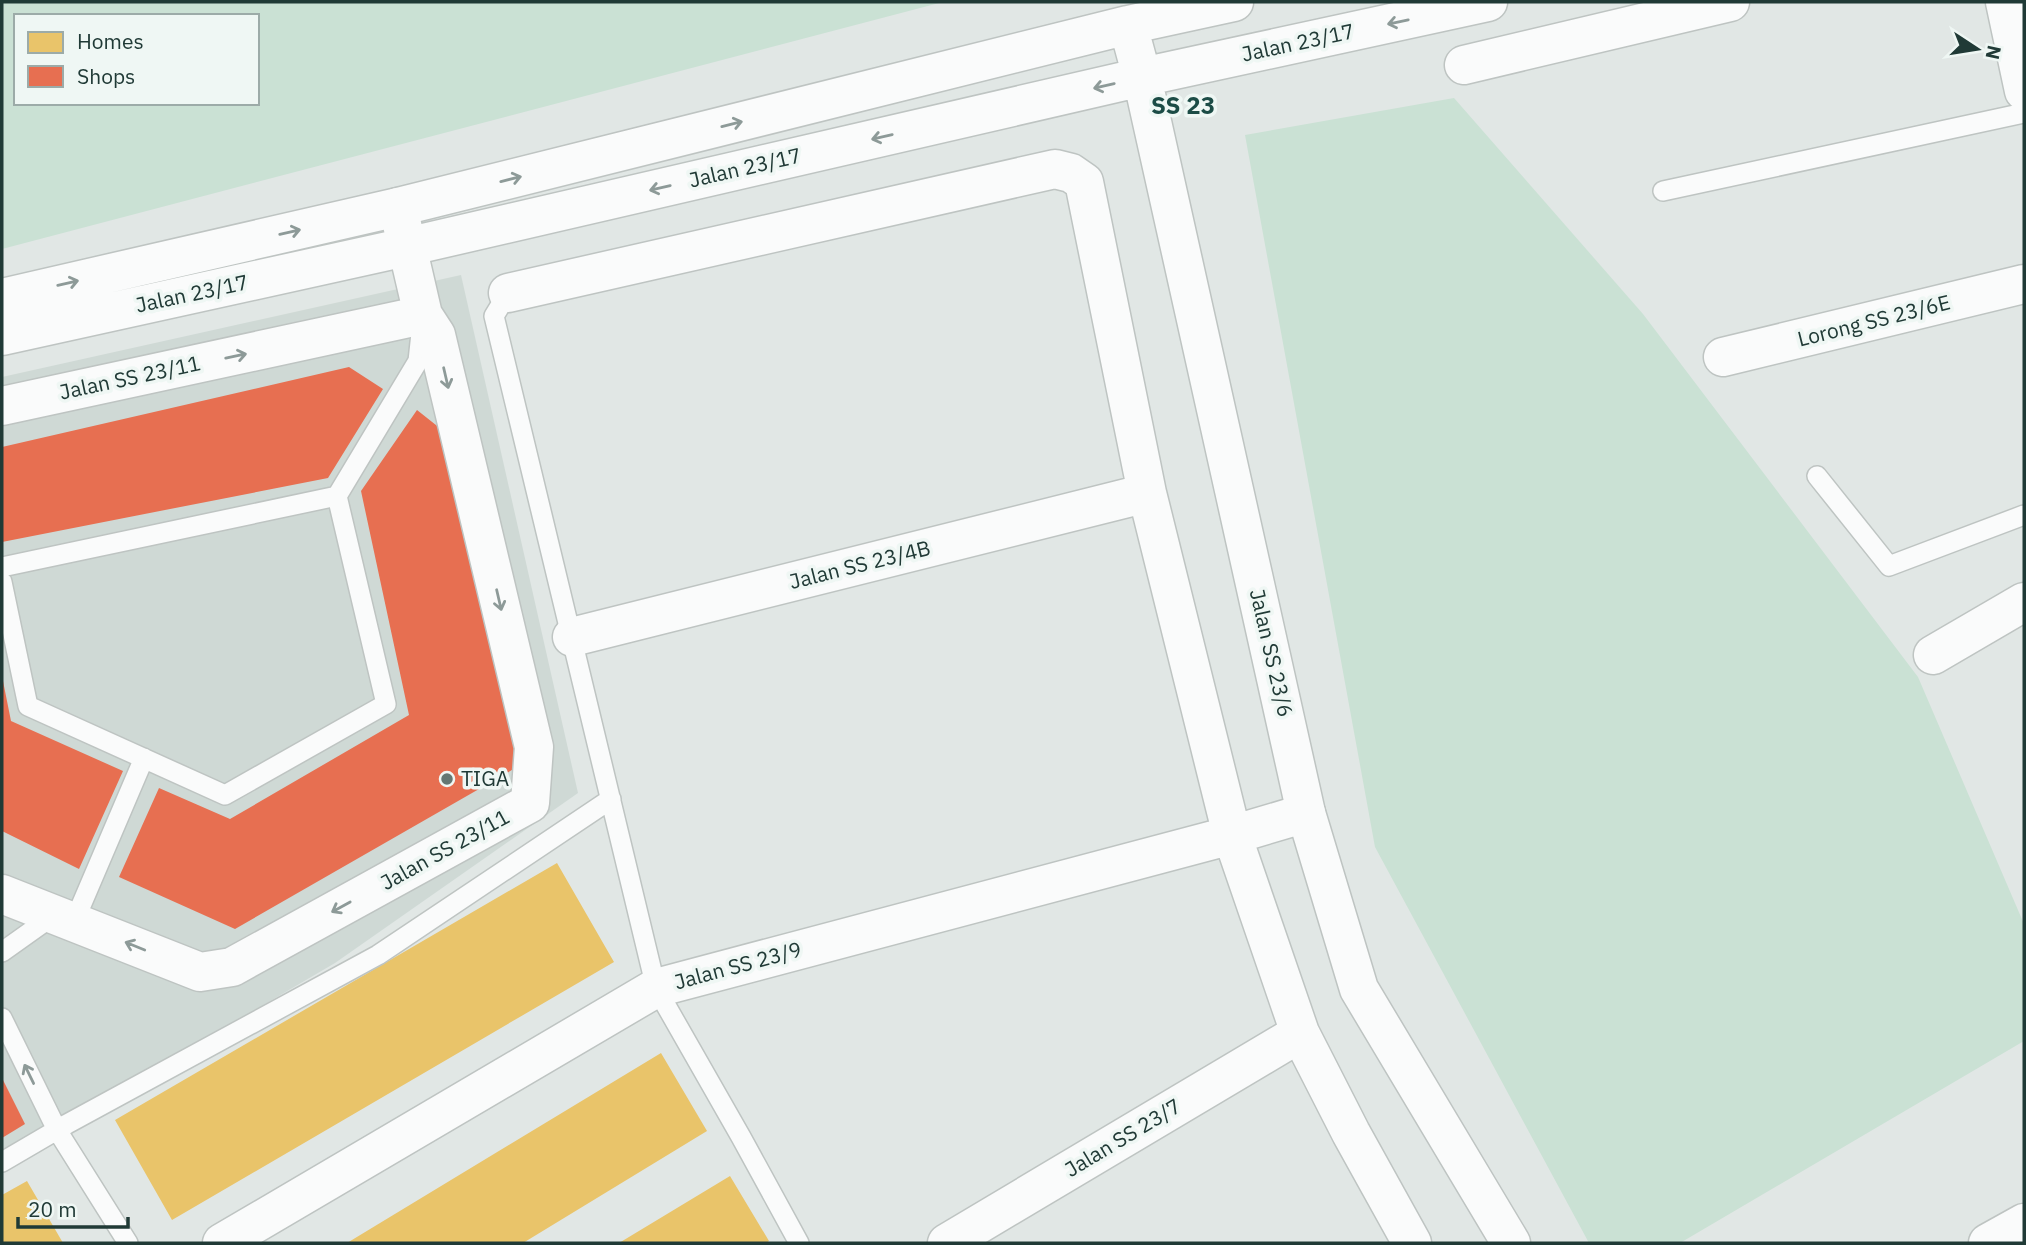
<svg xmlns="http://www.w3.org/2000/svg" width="2026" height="1245" font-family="'IBM Plex Sans',sans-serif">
<rect width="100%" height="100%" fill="#e1e7e5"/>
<path fill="#cfd9d5" d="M 461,275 L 578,793 L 335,963 L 2,1158 L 2,377 Z"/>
<path fill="#cae1d4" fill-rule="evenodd" d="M 2,2 L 943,2 L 2,249 ZM 16,16 L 257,16 L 257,103 L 16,103 Z
M 1454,98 L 1643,314 L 1918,677 L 2024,924 L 2024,1041 L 1680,1243 L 1589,1243 L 1375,847 L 1245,135 Z"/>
<path fill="#e9c46a" d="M 557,863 L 614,962 L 172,1220 L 115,1120 Z
M 661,1053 L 707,1131 L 523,1243 L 347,1243 Z
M 730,1176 L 769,1241 L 766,1243 L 619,1243 Z
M 27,1181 L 63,1243 L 2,1243 L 2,1195 Z"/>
<path fill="#e76f51" d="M 349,367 L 383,389 L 328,478 L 2,542 L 2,447 Z
M 417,410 L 446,433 L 519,766 L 235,929 L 119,877 L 159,788 L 230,819 L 409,715 L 361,491 Z
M 3,681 L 11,721 L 123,771 L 79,869 L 2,831 Z
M 2,1078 L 25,1124 L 2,1138 Z"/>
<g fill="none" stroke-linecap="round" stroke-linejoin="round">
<g stroke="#bec4c2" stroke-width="22">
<path id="service" d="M 1663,191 L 2024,113
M 508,293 L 494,316 L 656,988 L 741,1137 L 799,1243
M 1817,476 L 1889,566 L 2024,515
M 2,567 L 337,496
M 2,582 L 28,706 L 225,795 L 386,704 L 337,496 L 418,361 L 422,324
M 74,922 L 144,758
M 2,952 L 54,915
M 2,1018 L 57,1130 L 128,1243
M 2,1162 L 67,1124 L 378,955 L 611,799"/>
</g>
<g stroke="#bec4c2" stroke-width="41">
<path id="minor" d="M 2005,2 L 2024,91
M 1464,65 L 1730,2
M 508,293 L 1055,169 L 1071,173 L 1084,182 L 1147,493 L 1232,835 L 1300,1033 L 1351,1133 L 1412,1243
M 1723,357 L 2024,284
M 2,406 L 423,315
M 572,637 L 1147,493
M 1933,655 L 2024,602
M 2,894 L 200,972 L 232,967 L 530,803 L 534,747 L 436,335 L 423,315 L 398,207
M 222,1243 L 656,988 L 1232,835 L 1306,813
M 947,1243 L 1300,1033
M 1988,1243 L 2024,1223"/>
</g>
<g stroke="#bec4c2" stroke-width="41">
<path id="tertiary" d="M 1128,25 L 1142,77 L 1306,813 L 1359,989 L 1511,1243
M 2,298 L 398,207 L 1128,25 L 1234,2
M 2,336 L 406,247 L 1142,77 L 1488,2"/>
</g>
<use href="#service" stroke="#fafbfb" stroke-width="19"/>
<use href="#minor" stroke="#fafbfb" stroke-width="38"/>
<use href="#tertiary" stroke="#fafbfb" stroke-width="38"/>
</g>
<defs><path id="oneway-shaft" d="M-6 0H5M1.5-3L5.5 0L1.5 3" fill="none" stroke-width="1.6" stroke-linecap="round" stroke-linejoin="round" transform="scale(1.75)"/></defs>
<g stroke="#8d9a98">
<use href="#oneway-shaft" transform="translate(1398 22) rotate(168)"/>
<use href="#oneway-shaft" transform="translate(1104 86) rotate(167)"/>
<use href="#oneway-shaft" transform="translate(732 124) rotate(-14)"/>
<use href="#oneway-shaft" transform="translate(882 137) rotate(167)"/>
<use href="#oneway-shaft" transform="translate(511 179) rotate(-14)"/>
<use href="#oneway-shaft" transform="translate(660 188) rotate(167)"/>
<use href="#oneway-shaft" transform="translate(290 232) rotate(-13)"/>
<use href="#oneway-shaft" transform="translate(68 283) rotate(-13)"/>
<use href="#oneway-shaft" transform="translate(236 356) rotate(-12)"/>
<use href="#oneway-shaft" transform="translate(446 378) rotate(77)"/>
<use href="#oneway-shaft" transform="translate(499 600) rotate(77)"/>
<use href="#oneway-shaft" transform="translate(341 907) rotate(151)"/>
<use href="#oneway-shaft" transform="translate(135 946) rotate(-158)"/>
<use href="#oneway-shaft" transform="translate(29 1074) rotate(-116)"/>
</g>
<circle fill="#647773" stroke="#eff7f4" stroke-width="2.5" cx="447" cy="779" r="7"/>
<g text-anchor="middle" stroke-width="7" stroke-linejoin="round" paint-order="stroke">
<g font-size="21" fill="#203a36" stroke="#eff7f4">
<text transform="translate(1298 43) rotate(-12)" y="7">Jalan 23/17</text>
<text transform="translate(745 168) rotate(-13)" y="7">Jalan 23/17</text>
<text transform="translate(192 294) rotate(-12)" y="7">Jalan 23/17</text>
<text transform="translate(1874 321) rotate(-14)" y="7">Lorong SS 23/6E</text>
<text transform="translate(130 378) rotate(-12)" y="7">Jalan SS 23/11</text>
<text transform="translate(860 565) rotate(-14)" y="7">Jalan SS 23/4B</text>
<text transform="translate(1271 653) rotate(77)" y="7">Jalan SS 23/6</text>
<text transform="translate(445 850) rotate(-29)" y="7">Jalan SS 23/11</text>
<text transform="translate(738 966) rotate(-15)" y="7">Jalan SS 23/9</text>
<text transform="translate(1123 1138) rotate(-31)" y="7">Jalan SS 23/7</text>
</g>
<g font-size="21" fill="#203a36" stroke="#eff7f4" text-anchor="start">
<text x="461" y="786">TIGA</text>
</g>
<g font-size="24" font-weight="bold" fill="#1c4c46" stroke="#eff7f4">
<text x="1183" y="114">SS 23</text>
</g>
</g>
<rect width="2026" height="1245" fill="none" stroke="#203a36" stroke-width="7"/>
<rect x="14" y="14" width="245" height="91" fill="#eff7f4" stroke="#9caba8" stroke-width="2"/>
<rect x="28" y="32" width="35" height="21" fill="#e9c46a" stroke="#9caba8" stroke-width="2"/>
<text x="77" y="49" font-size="21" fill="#203a36">Homes</text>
<rect x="28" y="66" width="35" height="21" fill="#e76f51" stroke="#9caba8" stroke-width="2"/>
<text x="77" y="84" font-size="21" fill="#203a36">Shops</text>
<g transform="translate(1977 49) rotate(102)" stroke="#eff7f4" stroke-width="5" paint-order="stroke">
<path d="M0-5L12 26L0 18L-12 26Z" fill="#203a36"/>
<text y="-10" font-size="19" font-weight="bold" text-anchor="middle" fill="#203a36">N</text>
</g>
<path d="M18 1217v10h110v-10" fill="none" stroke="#203a36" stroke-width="3.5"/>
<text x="28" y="1217" font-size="21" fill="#203a36" stroke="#eff7f4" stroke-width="5" paint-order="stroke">20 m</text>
</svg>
